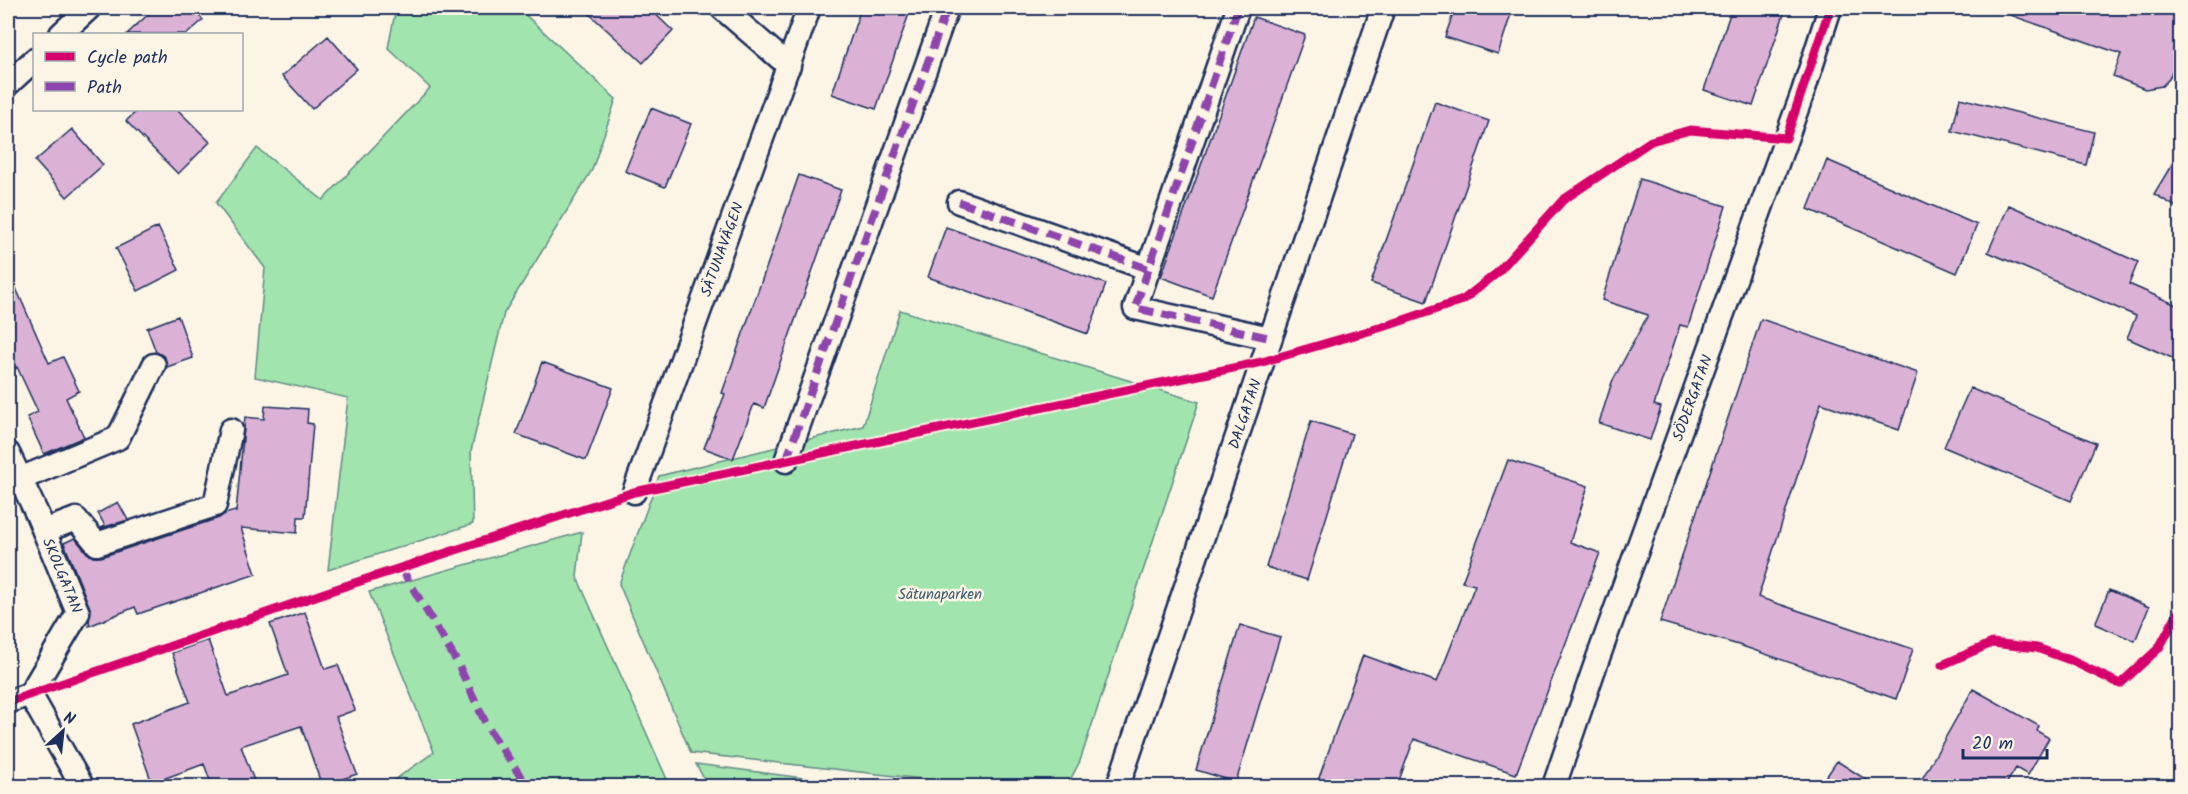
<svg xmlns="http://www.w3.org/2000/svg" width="2188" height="794" font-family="Kalam,sans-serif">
<rect width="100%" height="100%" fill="#fcf5e5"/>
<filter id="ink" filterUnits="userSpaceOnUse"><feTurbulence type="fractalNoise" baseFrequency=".0167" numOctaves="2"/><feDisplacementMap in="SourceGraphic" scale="12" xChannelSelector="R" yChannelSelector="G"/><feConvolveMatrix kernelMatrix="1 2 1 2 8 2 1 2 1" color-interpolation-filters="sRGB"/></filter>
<g filter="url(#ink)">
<path fill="#a2e4ad" stroke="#5e8a86" stroke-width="1.5" d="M 396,8 L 518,8 L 616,99 L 592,170 L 504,313 L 471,451 L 473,524 L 328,570 L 348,398 L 255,377 L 265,268 L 216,203 L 257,148 L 323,200 L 430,88 L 388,48 Z
M 900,310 L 1199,402 L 1080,761 L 1067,786 L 935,786 L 931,780 L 691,753 L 619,584 L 659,476 L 863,426 Z
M 582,532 L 577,577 L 670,786 L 386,786 L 434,752 L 369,592 Z
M 696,764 L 866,786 L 708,786 Z"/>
<path fill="#dcb1d6" stroke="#1b2f5e" stroke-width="1.5" d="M 155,8 L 192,8 L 203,20 L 187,34 L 127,34 Z
M 583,8 L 649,8 L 673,31 L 643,63 Z
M 861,8 L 911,8 L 876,109 L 832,94 Z
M 1455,8 L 1513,8 L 1498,54 L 1445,37 Z
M 1732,8 L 1786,8 L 1753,106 L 1704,90 Z
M 1999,8 L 2171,8 L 2181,11 L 2181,48 L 2169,79 L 2162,86 L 2145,89 L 2113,76 L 2121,54 L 1999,11 Z
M 1254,17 L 1305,35 L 1212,296 L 1161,277 Z
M 328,36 L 357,69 L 312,109 L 282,76 Z
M 1960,98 L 2094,132 L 2086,165 L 1952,131 Z
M 1435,102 L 1489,121 L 1426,302 L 1371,283 Z
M 651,108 L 691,124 L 665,187 L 625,171 Z
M 138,110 L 178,110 L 210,142 L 178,174 L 126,121 Z
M 72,129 L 103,165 L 67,197 L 35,161 Z
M 2181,149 L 2181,210 L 2154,194 Z
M 1827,160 L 1977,225 L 1957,273 L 1808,209 Z
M 799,175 L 841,190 L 764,408 L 754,404 L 733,459 L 704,448 L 725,394 L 722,393 Z
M 1640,179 L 1726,206 L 1688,327 L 1680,325 L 1654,405 L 1661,407 L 1650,440 L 1599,423 L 1612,382 L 1648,315 L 1602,300 Z
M 2009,205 L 2138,262 L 2129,284 L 2181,307 L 2181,362 L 2127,338 L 2136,316 L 1988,252 Z
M 158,227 L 179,270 L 138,291 L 116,248 Z
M 946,227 L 1106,284 L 1088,334 L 928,277 Z
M 8,270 L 49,363 L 63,357 L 79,391 L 66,398 L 84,437 L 44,454 L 27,417 L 38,412 L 17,367 L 8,372 Z
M 178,316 L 193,358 L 167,367 L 165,357 L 156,352 L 147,328 Z
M 1761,319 L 1918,373 L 1899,430 L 1821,403 L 1758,597 L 1913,649 L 1896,699 L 1742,646 L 1660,622 Z
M 542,362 L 613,388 L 586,460 L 516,434 Z
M 1970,388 L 2096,443 L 2071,501 L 1944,447 Z
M 265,406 L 308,409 L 307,423 L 313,424 L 305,517 L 298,517 L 297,533 L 241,528 L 256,574 L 138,614 L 135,607 L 89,626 L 90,608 L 64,543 L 75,538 L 87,553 L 93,557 L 101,557 L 219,518 L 225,514 L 235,511 L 236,512 L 245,417 L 264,419 Z
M 1311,421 L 1352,434 L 1307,580 L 1266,567 Z
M 1508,460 L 1588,486 L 1570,542 L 1600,553 L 1516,774 L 1414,739 L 1397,786 L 1316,786 L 1363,655 L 1437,682 L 1475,585 L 1462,582 Z
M 118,502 L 128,520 L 101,528 L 105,526 L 98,513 Z
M 2109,590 L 2149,607 L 2135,641 L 2095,624 Z
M 305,612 L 325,669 L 338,665 L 355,710 L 336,717 L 357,774 L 322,786 L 301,726 L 241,746 L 256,786 L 212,786 L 204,764 L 152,783 L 131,724 L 190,702 L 172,653 L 208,640 L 228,696 L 288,675 L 270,624 Z
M 1240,625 L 1280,637 L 1236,782 L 1196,770 Z
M 1973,689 L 2039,726 L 2037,731 L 2049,738 L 2028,775 L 2016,768 L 2005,786 L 1918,786 Z
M 1837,761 L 1876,786 L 1820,786 Z"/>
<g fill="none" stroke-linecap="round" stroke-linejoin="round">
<g stroke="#1b2f5e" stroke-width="27">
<g id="minor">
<path d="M 722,8 L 789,66"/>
<path d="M 1238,8 L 1135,308 L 1270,338"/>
<path d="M 61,34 L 89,8"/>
<path d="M 8,84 L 34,60"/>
<path d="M 959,202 L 1149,269"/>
<path id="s1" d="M 8,453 L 37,514 L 78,613 L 30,694"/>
<path d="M 786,461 L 947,8"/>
<path d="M 20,479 L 118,438 L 154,365"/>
<path id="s2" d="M 634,492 L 809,8"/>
<path d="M 44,531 L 76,519 L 97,544 L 215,505 L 231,430"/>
<path d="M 30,694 L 82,786"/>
<path d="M 8,702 L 30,694"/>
<path id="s3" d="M 1118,786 L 1383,8"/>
<path id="s4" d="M 1554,786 L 1594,669 L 1803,92 L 1830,8"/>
</g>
</g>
<use href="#minor" stroke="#fcf5e5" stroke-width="22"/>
<path stroke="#8e44ad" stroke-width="8" stroke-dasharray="15 8" stroke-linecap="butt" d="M 1238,8 L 1135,308 L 1270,338
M 959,202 L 1149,269
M 786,461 L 947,8
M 401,568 L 457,662 L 488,728 L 527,786"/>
<g stroke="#fcf5e5" stroke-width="13">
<path id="cycleway" d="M 1942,665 L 1992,643 L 2037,648 L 2070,660 L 2120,684 L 2159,648 L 2180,609
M 8,702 L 336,589 L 634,492 L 1262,362 L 1389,325 L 1463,300 L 1497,273 L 1563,200 L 1651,141 L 1690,130 L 1786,138 L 1830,8"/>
</g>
<use href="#cycleway" stroke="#d6006c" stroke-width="9"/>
</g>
</g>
<g text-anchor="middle" stroke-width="5" stroke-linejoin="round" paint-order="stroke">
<g font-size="15" fill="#1b2f5e" stroke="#fcf5e5">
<text dy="5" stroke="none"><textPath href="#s2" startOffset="258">SÄTUNAVÄGEN</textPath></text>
<text dy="5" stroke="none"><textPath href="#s4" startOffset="412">SÖDERGATAN</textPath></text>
<text dy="5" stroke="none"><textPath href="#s3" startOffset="393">DALGATAN</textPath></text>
<text dy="5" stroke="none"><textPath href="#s1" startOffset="134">SKOLGATAN</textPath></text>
</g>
<g font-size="15" fill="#3d5c72" stroke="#fcf5e5">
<text x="940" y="599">Sätunaparken</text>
</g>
</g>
<rect width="2188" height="794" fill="none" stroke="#fcf5e5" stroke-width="30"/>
<rect x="15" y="15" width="2158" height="764" fill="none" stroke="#1b2f5e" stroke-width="2" filter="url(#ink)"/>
<rect x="33" y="33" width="210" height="78" fill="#fcf5e5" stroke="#a2a6af" stroke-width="1.5"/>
<rect x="45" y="52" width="30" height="9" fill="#d6006c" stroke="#a2a6af" stroke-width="1.5"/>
<text x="87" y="63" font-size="18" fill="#1b2f5e">Cycle path</text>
<rect x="45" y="82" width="30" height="9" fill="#8e44ad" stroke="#a2a6af" stroke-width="1.5"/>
<text x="87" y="93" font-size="18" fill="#1b2f5e">Path</text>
<g transform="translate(63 731) rotate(27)" stroke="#fcf5e5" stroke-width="4.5" paint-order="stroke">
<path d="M0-4.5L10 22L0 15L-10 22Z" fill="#1b2f5e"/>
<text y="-9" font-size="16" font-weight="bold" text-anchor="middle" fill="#1b2f5e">N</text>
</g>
<path d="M1963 749v9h84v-9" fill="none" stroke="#1b2f5e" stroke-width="3"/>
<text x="1972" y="749" font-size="18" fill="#1b2f5e" stroke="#fcf5e5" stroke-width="4.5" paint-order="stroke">20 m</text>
</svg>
